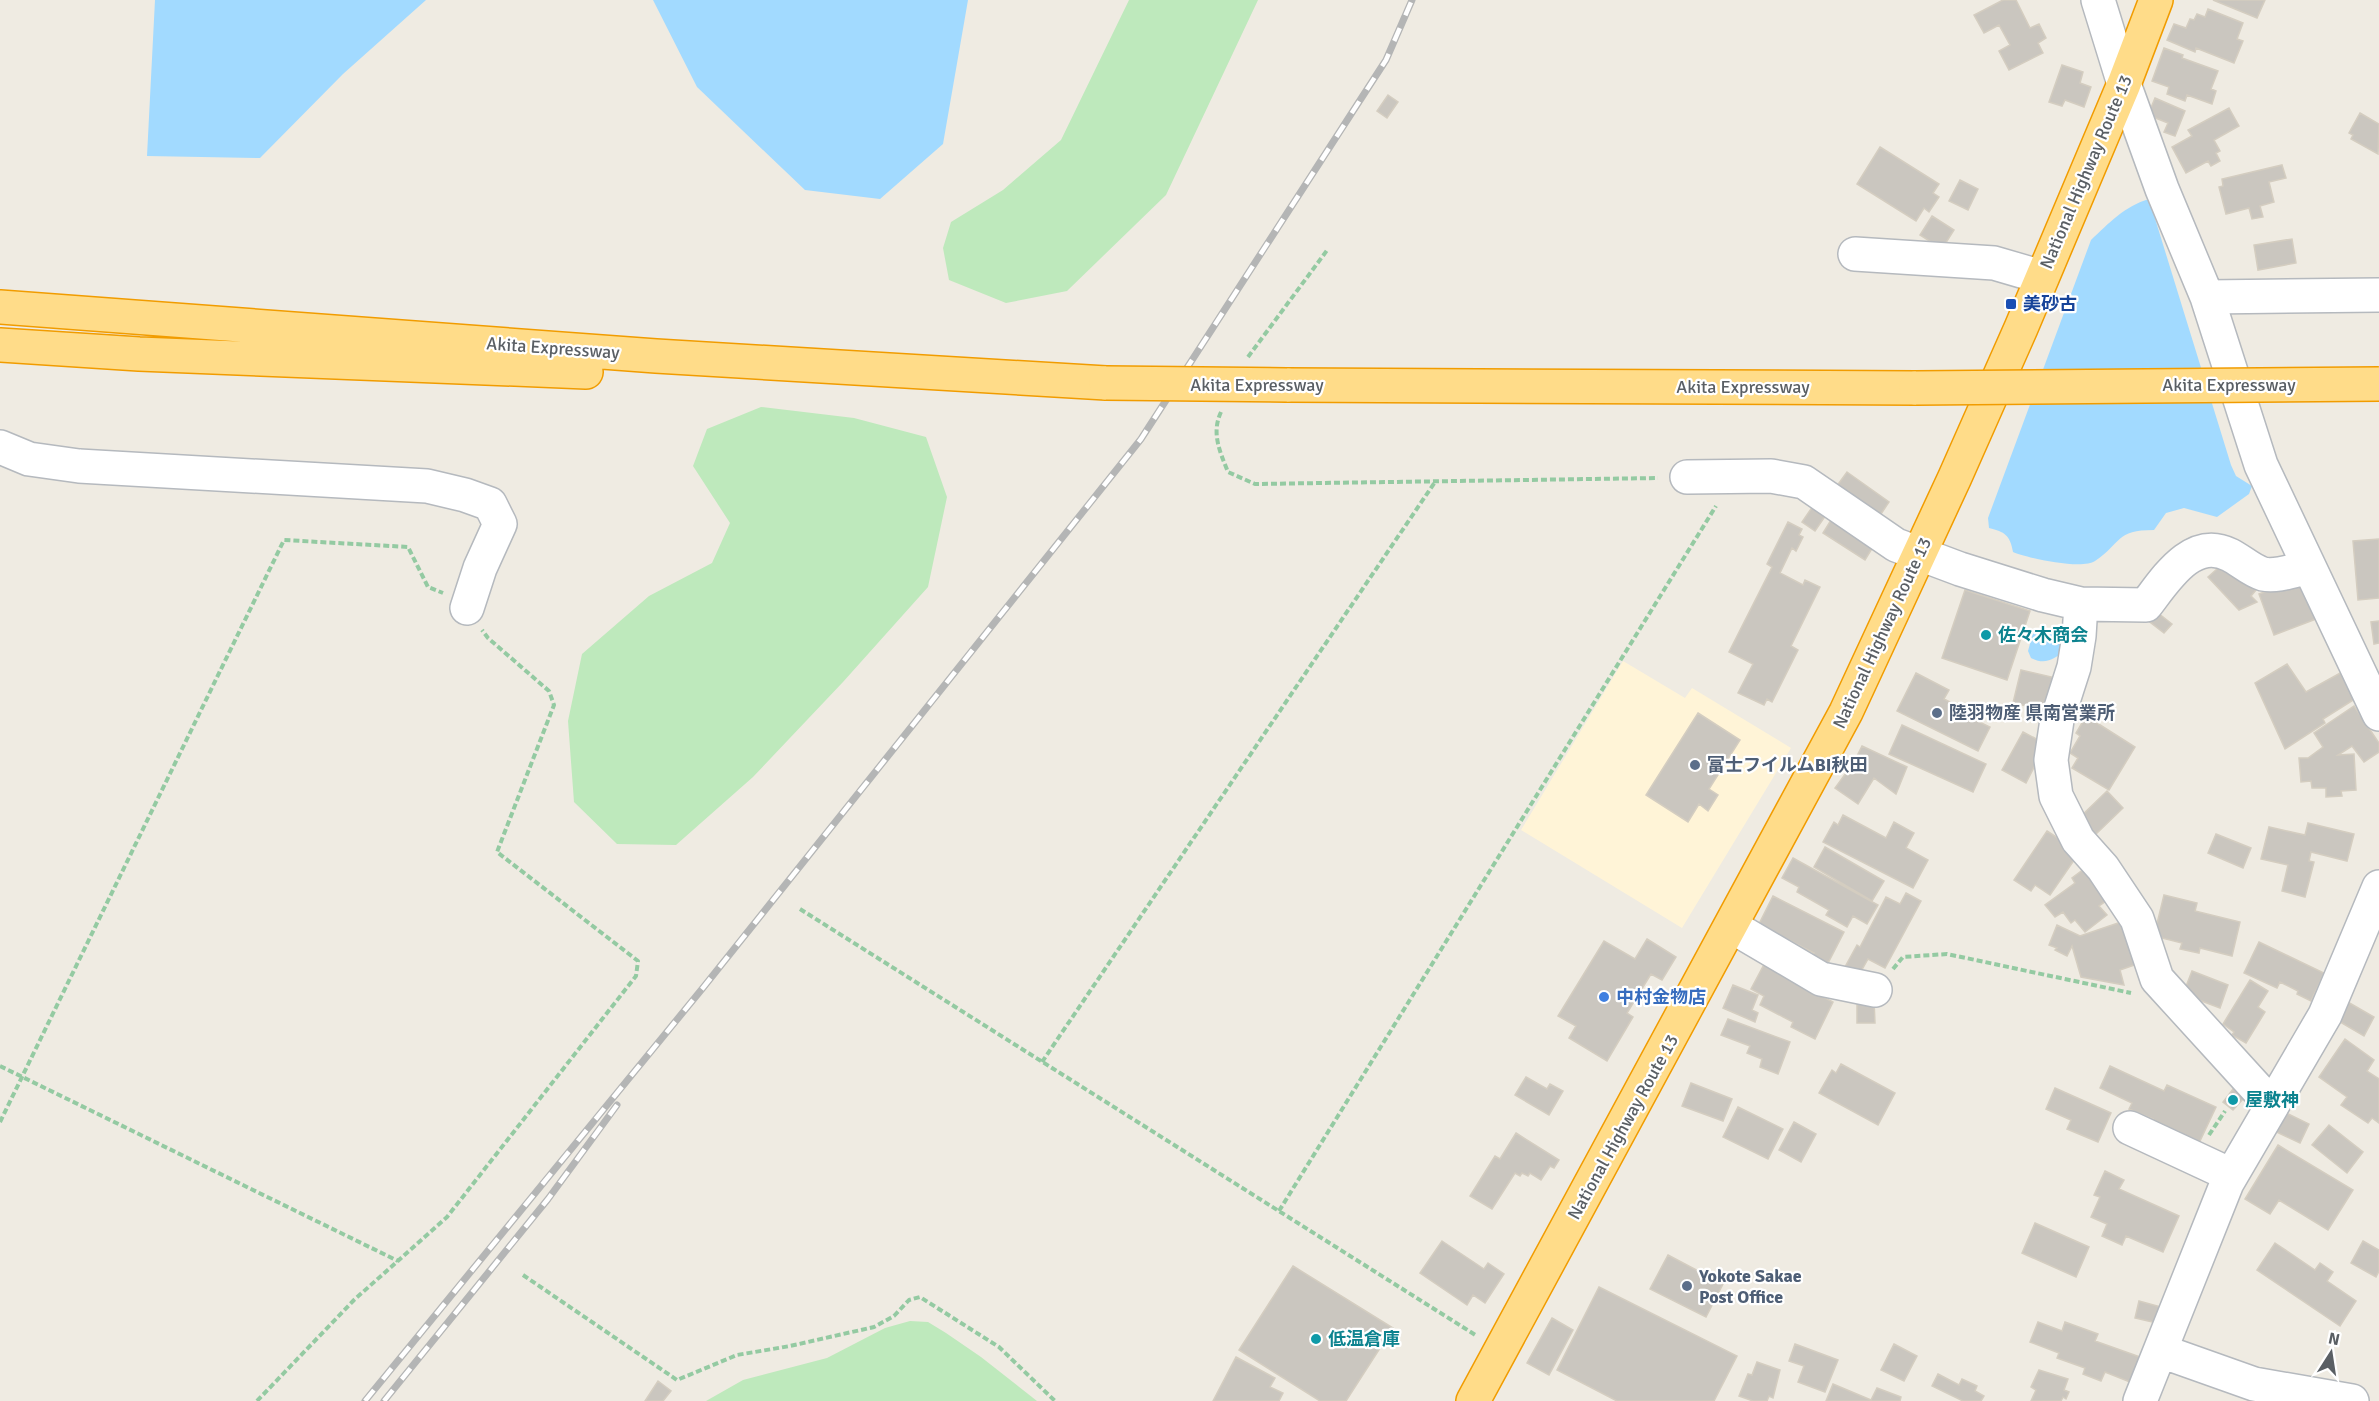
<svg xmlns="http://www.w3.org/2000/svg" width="2379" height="1401" font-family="Signika,'Noto Sans JP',sans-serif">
<rect width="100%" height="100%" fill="#efebe2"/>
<path fill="#fff4d7" d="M 1623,661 L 1685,698 L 1692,688 L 1791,748 L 1682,928 L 1521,830 Z"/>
<path fill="#bee9bc" d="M 1129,0 L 1258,0 L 1166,195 L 1067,291 L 1006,303 L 949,280 L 943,248 L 951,222 L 1003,190 L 1061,140 Z
M 761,407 L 854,418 L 926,437 L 947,497 L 928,587 L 843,682 L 753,777 L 676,845 L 617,844 L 574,802 L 568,721 L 582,654 L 649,596 L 712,563 L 730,523 L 693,466 L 707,429 Z
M 910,1321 L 928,1322 L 946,1333 L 981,1357 L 1037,1401 L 706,1401 L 743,1380 L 827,1358 L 885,1328 Z"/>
<path fill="#a2daff" d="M 155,0 L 426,0 L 343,74 L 260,158 L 147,156 Z
M 653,0 L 968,0 L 943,144 L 880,199 L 805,190 L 697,87 Z
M 2149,199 L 2231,465 L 2236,476 L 2252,486 L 2249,494 L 2217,517 L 2184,508 L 2166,513 L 2154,530 C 2115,530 2122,543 2095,561 C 2082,570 2027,558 2013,552 C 2010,535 2005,532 1989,528 L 1988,518 L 2091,240 C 2109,223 2125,206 2149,199 Z
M 2039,628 L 2065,640 L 2068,650 C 2053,658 2047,666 2031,658 L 2028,651 L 2034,629 Z"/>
<path fill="#cac6bf" stroke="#d4cdc0" stroke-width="1.5" d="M 2003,0 L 2016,0 L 2030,28 L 2039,24 L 2046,38 L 2038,43 L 2043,53 L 2009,70 L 1999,51 L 2010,45 L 1999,25 L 1984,33 L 1974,15 Z
M 2213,0 L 2265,0 L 2257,18 Z
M 2208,9 L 2243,23 L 2237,39 L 2243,41 L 2234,63 L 2196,48 L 2195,52 L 2167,40 L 2174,24 L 2186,28 L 2190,19 L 2194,20 L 2197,14 L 2205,17 Z
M 2164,48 L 2183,55 L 2182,58 L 2218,71 L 2211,89 L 2216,91 L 2212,104 L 2187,95 L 2185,101 L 2167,94 L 2169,87 L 2152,81 Z
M 2062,65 L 2083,72 L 2080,83 L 2091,87 L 2084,107 L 2065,100 L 2062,106 L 2049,102 Z
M 1388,95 L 1398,102 L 1387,118 L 1377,111 Z
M 2155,98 L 2185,111 L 2175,136 L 2164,132 L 2168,123 L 2148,115 Z
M 2229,108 L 2239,126 L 2214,140 L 2220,151 L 2216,153 L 2220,161 L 2211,166 L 2208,161 L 2186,173 L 2172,147 L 2192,136 L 2188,130 Z
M 2360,113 L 2379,124 L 2378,154 L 2351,139 L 2353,135 L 2349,133 Z
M 1880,147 L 1939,184 L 1933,193 L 1939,197 L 1929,212 L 1924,208 L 1916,221 L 1857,184 Z
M 2282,165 L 2286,178 L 2269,182 L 2274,202 L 2260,206 L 2263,217 L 2252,219 L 2249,208 L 2226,214 L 2219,187 L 2223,186 L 2222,179 Z
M 1960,180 L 1978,189 L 1968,210 L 1949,201 Z
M 1932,216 L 1954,230 L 1942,249 L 1920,235 Z
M 2292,239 L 2296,263 L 2258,270 L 2254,245 Z
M 1847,472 L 1889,502 L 1879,517 L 1836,487 Z
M 1813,506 L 1826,515 L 1815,531 L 1802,522 Z
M 1831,520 L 1873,547 L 1865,560 L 1823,533 Z
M 1788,522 L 1802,529 L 1799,535 L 1803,537 L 1796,551 L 1792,548 L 1780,573 L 1803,585 L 1805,580 L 1820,587 L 1791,646 L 1798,650 L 1772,702 L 1767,699 L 1764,705 L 1738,693 L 1753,664 L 1729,652 L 1772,567 L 1767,564 Z
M 2379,539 L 2379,598 L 2358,600 L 2353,541 Z
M 2226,561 L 2256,590 L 2251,596 L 2257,602 L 2239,610 L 2208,577 Z
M 2290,582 L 2304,586 L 2316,619 L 2274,635 L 2259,594 Z
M 1965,590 L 2030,611 L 2007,680 L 1942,658 Z
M 2153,609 L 2172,624 L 2164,633 L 2146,619 Z
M 2379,621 L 2379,643 L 2374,644 L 2371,622 Z
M 2287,664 L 2306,692 L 2342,672 L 2358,697 L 2323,719 L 2325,723 L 2285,749 L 2255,683 Z
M 2021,670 L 2060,679 L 2052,712 L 2013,703 Z
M 1916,673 L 1949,690 L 1944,699 L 1977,716 L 1975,720 L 1990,727 L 1978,751 L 1897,711 Z
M 2354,706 L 2379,743 L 2379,752 L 2364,762 L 2352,746 L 2338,755 L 2354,754 L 2356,790 L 2341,791 L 2342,796 L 2326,797 L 2326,788 L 2312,788 L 2311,781 L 2301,782 L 2299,758 L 2308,758 L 2323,747 L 2314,733 Z
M 1698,713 L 1740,740 L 1709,789 L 1718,795 L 1708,811 L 1699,804 L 1688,822 L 1646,795 Z
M 2086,716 L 2135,747 L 2109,790 L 2072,768 L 2078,758 L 2070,753 L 2080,736 L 2076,733 Z
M 1902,725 L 1986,764 L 1973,792 L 1889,754 Z
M 2023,732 L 2046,744 L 2026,783 L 2002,770 Z
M 1862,746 L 1907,767 L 1896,794 L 1874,778 L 1858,804 L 1835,788 L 1854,762 Z
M 2107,791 L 2123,808 L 2094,836 L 2078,819 Z
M 1843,815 L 1886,838 L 1894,822 L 1914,833 L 1906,848 L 1928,860 L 1913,888 L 1823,842 L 1834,822 L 1838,825 Z
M 2308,823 L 2354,834 L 2347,861 L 2311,852 L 2309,861 L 2314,862 L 2305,897 L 2282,891 L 2288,865 L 2261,859 L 2269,827 L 2305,835 Z
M 2047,831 L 2073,848 L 2077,856 L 2050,895 L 2035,885 L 2031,891 L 2014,880 Z
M 2216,834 L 2251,848 L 2243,868 L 2208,853 Z
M 1825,847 L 1884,881 L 1872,901 L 1814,867 Z
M 1793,858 L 1878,905 L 1867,924 L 1853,916 L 1847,927 L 1826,915 L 1829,910 L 1797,892 L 1799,887 L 1782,878 Z
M 2088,866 L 2112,897 L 2099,906 L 2107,915 L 2085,932 L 2075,920 L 2071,923 L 2063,912 L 2055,917 L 2045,905 L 2075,883 L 2072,878 Z
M 1906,893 L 1921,901 L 1885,968 L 1868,959 L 1859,975 L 1845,967 L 1857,945 L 1860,947 L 1886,897 L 1900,904 Z
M 2164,895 L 2197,903 L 2195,911 L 2240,922 L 2232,956 L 2200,948 L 2199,953 L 2180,949 L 2182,943 L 2154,936 Z
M 1773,896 L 1844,932 L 1825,969 L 1809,961 L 1814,953 L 1787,939 L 1784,944 L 1756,930 Z
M 2124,921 L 2140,963 L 2120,970 L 2124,985 L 2081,977 L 2072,946 L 2067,956 L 2055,950 L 2057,948 L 2049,945 L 2057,925 L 2080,936 Z
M 1647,939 L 1676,957 L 1662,980 L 1651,974 L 1627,1013 L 1633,1017 L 1607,1061 L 1569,1038 L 1576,1026 L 1558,1016 L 1604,941 L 1635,959 Z
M 2259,942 L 2324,973 L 2311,1001 L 2297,994 L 2298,991 L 2280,982 L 2277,988 L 2244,973 Z
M 1768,957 L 1789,968 L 1784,977 L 1833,1002 L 1815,1039 L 1791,1027 L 1793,1022 L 1760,1005 L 1764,996 L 1751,989 Z
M 2192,971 L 2228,985 L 2220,1008 L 2183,994 Z
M 2250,980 L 2268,991 L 2258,1007 L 2265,1012 L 2246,1043 L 2232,1035 L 2234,1032 L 2223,1024 Z
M 1733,985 L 1758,995 L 1752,1010 L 1758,1013 L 1755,1022 L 1723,1008 Z
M 1874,1000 L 1875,1023 L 1857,1023 L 1857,1001 Z
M 2346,1001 L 2374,1017 L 2364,1036 L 2335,1019 Z
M 1728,1019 L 1790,1042 L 1778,1074 L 1760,1067 L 1762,1059 L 1747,1053 L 1750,1046 L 1721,1035 Z
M 2345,1039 L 2374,1060 L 2367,1071 L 2379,1079 L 2379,1123 L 2372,1118 L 2368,1123 L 2341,1105 L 2347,1097 L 2319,1077 Z
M 1841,1064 L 1895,1093 L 1878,1125 L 1819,1093 L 1832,1070 L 1836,1073 Z
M 2110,1066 L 2164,1091 L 2167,1085 L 2216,1107 L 2199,1143 L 2150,1127 L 2153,1119 L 2129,1109 L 2132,1103 L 2100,1088 Z
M 1526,1077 L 1547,1089 L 1550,1084 L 1563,1091 L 1549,1115 L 1515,1095 Z
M 1691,1083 L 1732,1099 L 1723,1121 L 1682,1106 Z
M 2055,1088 L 2111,1113 L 2098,1142 L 2067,1129 L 2071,1120 L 2046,1109 Z
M 2233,1089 L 2244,1098 L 2233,1110 L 2223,1102 Z
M 1738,1107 L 1783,1129 L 1768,1159 L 1723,1137 Z
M 2280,1110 L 2309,1124 L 2300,1143 L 2270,1129 Z
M 1794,1122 L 1816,1134 L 1801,1162 L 1779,1150 Z
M 2329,1125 L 2363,1152 L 2347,1173 L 2312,1145 Z
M 1516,1133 L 1559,1160 L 1554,1168 L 1550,1166 L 1541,1180 L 1530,1173 L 1528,1176 L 1522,1173 L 1520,1176 L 1515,1173 L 1492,1209 L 1470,1196 L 1495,1156 L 1500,1159 Z
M 2278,1145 L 2353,1190 L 2328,1230 L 2279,1200 L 2270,1214 L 2245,1199 Z
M 2105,1171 L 2124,1180 L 2119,1189 L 2179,1216 L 2163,1252 L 2126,1236 L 2122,1245 L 2102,1236 L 2107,1224 L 2091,1217 L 2100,1197 L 2094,1195 Z
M 2035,1223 L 2089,1247 L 2076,1277 L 2022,1253 Z
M 1442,1241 L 1484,1269 L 1488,1263 L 1504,1274 L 1485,1303 L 1473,1295 L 1467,1305 L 1420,1273 Z
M 2363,1241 L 2379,1250 L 2379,1271 L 2376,1277 L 2351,1263 Z
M 2275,1243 L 2315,1270 L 2320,1263 L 2333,1272 L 2327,1281 L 2356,1301 L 2340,1326 L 2257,1270 Z
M 1668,1255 L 1723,1284 L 1706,1317 L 1650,1289 Z
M 1293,1266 L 1393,1328 L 1346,1401 L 1320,1401 L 1239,1350 Z
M 1599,1287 L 1737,1356 L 1714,1401 L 1617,1401 L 1557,1370 Z
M 2139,1301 L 2161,1307 L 2157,1323 L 2135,1318 Z
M 1552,1318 L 1573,1330 L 1549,1375 L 1527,1363 Z
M 2038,1322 L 2062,1331 L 2065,1322 L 2098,1334 L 2095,1341 L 2140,1357 L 2130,1382 L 2105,1372 L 2101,1381 L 2083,1374 L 2085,1368 L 2057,1358 L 2059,1353 L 2030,1342 Z
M 1795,1344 L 1838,1360 L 1825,1392 L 1798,1382 L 1804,1366 L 1789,1361 Z
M 1894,1344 L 1917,1356 L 1904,1381 L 1881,1370 Z
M 1236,1357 L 1275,1378 L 1270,1387 L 1283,1393 L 1279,1401 L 1213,1401 Z
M 1757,1362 L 1780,1370 L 1773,1398 L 1769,1396 L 1767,1401 L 1753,1401 L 1739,1396 L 1748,1374 L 1752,1375 Z
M 2039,1370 L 2068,1379 L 2064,1390 L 2069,1392 L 2066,1399 L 2063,1397 L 2061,1401 L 2031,1401 L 2036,1390 L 2031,1387 Z
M 1938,1374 L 1959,1385 L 1962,1379 L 1977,1386 L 1975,1391 L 1984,1396 L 1981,1401 L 1963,1401 L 1932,1386 Z
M 658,1381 L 671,1391 L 663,1401 L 645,1401 Z
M 1833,1384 L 1871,1400 L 1877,1388 L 1901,1397 L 1900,1401 L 1826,1401 Z"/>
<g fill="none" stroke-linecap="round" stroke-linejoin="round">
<g stroke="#b5b9be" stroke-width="36">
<path id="minor" d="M 2098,0 L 2124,84 L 2162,189 L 2207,297 L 2261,465 L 2379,714
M 1855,254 L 1994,263 L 2042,277
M 2207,297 L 2379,295
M 0,447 L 29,459 L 79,466 L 427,486 L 465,495 L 490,504 L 500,524 L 480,568 L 467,608
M 1687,477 L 1771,476 L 1804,482 L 1896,545 L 1960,569 L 2043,595 L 2081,604 L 2146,605 C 2166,579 2192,536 2230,555 C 2240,560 2252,571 2263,574 C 2277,577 2295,570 2309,567
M 2081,604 L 2079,636 L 2074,667 L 2057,720 L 2051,760 L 2056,796 L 2078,840 L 2103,868 L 2137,919 L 2157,979 L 2271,1104
M 1731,926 L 1821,979 L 1875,990
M 2130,1128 L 2231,1175
M 2161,1351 L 2254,1384 L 2352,1401
M 2140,1401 L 2227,1183 L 2325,1015 L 2379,887"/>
</g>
<g stroke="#f19c00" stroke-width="36">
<path id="highway" d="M 0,307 L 656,356 L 1106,383
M 0,345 L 139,354 L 586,372
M 1287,385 L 1916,388
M 1473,1401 L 1846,712 L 1955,477 L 2021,328 L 2124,84 L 2156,0"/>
</g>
<path stroke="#94caa2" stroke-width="4" stroke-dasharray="6 3" stroke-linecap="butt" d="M 1248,357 L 1328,249
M 1221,412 C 1211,433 1220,452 1228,472 L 1255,484 L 1658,478
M 800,909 L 1477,1336
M 1893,969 L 1903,957 L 1947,954 L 2131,993
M 1042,1062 L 1435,482
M 0,1066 L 398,1261
M 0,1122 L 284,540 L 408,547 L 428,587 L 443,593
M 2209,1135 L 2225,1111
M 1279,1211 L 1716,506
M 523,1275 L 677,1380 L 737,1355 L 790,1346 L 874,1327 L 894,1316 L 909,1300 L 920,1297 L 999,1347 L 1055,1401
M 257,1401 L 354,1300 L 447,1217 L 636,976 L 638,961 L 497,852 L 554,705 L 549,691 L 488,638 L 482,630"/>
<use href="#minor" stroke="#fff" stroke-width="33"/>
<use href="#highway" stroke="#ffdc89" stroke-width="33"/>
<g stroke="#b4b5b5" stroke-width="7">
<path id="rail" d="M 365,1401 L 702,989 L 1141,439 L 1386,60 L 1412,0
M 384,1401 L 548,1199 L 617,1105"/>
</g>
<use href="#rail" stroke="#fff" stroke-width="4.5" stroke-dasharray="14" stroke-linecap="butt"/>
<g stroke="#f19c00" stroke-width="36" stroke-linecap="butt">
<path id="highway-bridge" d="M 1106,383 L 1287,385
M 1916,388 L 2379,384"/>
</g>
<use href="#highway-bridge" stroke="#ffdc89" stroke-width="33"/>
</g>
<rect fill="#1a4fb4" stroke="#fff" stroke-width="2" x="2005" y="298" width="12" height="12" rx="3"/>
<g fill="#0f9aa8" stroke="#fff" stroke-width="2">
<circle cx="1986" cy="635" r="6"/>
<circle cx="2233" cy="1100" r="6"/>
<circle cx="1316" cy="1339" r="6"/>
</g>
<g fill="#5c6f8a" stroke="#fff" stroke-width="2">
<circle cx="1937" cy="713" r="6"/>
<circle cx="1695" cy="765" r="6"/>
<circle cx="1687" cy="1286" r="6"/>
</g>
<circle fill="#3f7fe0" stroke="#fff" stroke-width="2" cx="1604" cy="997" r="6"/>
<g text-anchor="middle" stroke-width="4.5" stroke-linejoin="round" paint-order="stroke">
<g font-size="18" fill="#5a5f64" stroke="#fff">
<text transform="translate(2086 172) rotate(-67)" y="6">National Highway Route 13</text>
<text transform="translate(553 348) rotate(4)" y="6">Akita Expressway</text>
<text x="1257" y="391">Akita Expressway</text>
<text x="2229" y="391">Akita Expressway</text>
<text x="1743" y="393">Akita Expressway</text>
<text transform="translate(1882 633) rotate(-65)" y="6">National Highway Route 13</text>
<text transform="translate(1623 1127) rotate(-61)" y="6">National Highway Route 13</text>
</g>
<g font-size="18" font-weight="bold" fill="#164399" stroke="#fff" text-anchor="start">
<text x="2023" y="310">美砂古</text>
</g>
<g font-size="18" font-weight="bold" fill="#0d838f" stroke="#fff" text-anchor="start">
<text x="1998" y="641">佐々木商会</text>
<text x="2245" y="1106">屋敷神</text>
<text x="1328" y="1345">低温倉庫</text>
</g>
<g font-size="18" font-weight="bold" fill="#4e5e75" stroke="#fff" text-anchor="start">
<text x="1949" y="719">陸羽物産 県南営業所</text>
<text x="1707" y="771">富士フイルムBI秋田</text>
<text x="1699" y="1282">Yokote Sakae<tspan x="1699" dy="21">Post Office</tspan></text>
</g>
<g font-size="18" font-weight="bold" fill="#366cbe" stroke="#fff" text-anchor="start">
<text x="1616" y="1003">中村金物店</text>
</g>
</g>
<g transform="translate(2331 1353) rotate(12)" stroke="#ffffff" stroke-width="4.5" paint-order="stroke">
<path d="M0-4.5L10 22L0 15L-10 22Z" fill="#5a5f64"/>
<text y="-9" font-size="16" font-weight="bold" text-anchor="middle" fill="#5a5f64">N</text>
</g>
</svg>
